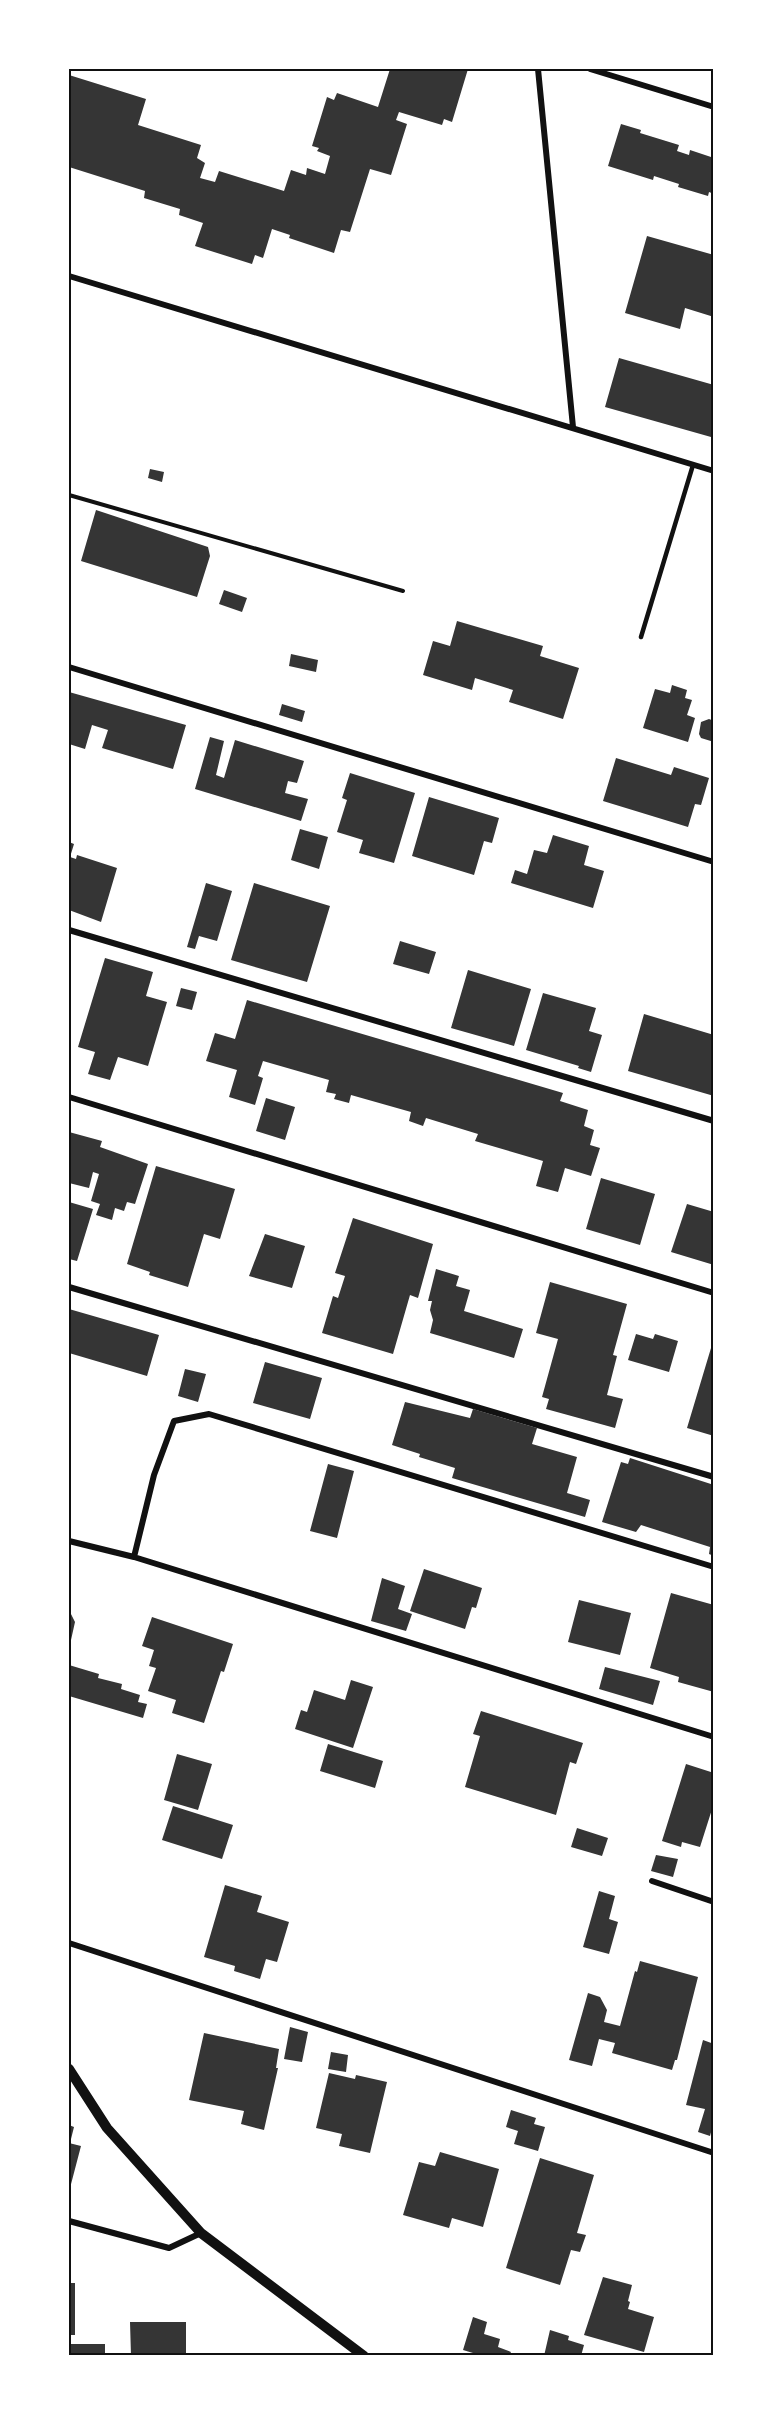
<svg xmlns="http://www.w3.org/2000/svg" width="783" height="2425" font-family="'Fira Sans Condensed',sans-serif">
<rect width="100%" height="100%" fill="#fff"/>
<path fill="#353535" d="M 390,69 L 468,69 L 452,122 L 444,119 L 442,125 L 399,112 L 396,120 L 407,124 L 391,175 L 370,169 L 350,232 L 341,230 L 334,253 L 289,238 L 290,235 L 272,229 L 263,258 L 255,255 L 252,264 L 195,246 L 203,223 L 179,215 L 180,209 L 144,198 L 145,191 L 69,167 L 69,75 L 146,99 L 138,125 L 201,145 L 197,158 L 205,163 L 200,178 L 215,182 L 219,171 L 284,191 L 291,170 L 306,175 L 307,168 L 325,174 L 330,156 L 317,151 L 319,148 L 312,146 L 327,97 L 334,100 L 337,93 L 378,107 Z
M 621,124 L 641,130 L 640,133 L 679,145 L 677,151 L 689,155 L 690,150 L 714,158 L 714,194 L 709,192 L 708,196 L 678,187 L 679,184 L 654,176 L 653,180 L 608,166 Z
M 647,236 L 714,255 L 714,317 L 685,308 L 680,329 L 625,313 Z
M 619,358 L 714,385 L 714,429 L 711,437 L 605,407 Z
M 150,469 L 164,472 L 162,482 L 148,478 Z
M 96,510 L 208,547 L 210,556 L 197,597 L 81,561 Z
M 224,590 L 247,598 L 242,612 L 219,604 Z
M 457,621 L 543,646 L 540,656 L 579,668 L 563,719 L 509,702 L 513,690 L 475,678 L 472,690 L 423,675 L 433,641 L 450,646 Z
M 291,654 L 318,660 L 316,672 L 289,666 Z
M 672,685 L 687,690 L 685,698 L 692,700 L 687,715 L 695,718 L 688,742 L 643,728 L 655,689 L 670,693 Z
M 69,692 L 186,725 L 173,769 L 102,748 L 108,730 L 92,725 L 85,749 L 69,744 Z
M 282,704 L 305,711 L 302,722 L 279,715 Z
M 709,719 L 714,721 L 714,742 L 701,738 L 699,734 L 701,722 Z
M 210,737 L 224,741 L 216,775 L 224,778 L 235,740 L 304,761 L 297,783 L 288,781 L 285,793 L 308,799 L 301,821 L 195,789 Z
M 616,758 L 671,775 L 674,767 L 709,778 L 701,805 L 695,804 L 688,827 L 603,801 Z
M 350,773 L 415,793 L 394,863 L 359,853 L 363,840 L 337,832 L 347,800 L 342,798 Z
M 429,797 L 499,818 L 492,843 L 484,841 L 474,875 L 412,856 Z
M 300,829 L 328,837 L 319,869 L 291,860 Z
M 553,835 L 589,846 L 584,865 L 604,871 L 593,908 L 511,883 L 515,870 L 527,874 L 534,850 L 547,853 Z
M 69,842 L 74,844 L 70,857 L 76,859 L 77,855 L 117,868 L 101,922 L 69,910 Z
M 206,883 L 232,891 L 217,941 L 199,936 L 195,949 L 187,947 Z
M 254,883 L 330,906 L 307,982 L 231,960 Z
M 400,941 L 436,952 L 429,974 L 393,964 Z
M 105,958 L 153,972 L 146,996 L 167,1002 L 148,1066 L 118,1057 L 110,1080 L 88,1074 L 95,1052 L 78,1047 Z
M 468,970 L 531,989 L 514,1046 L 451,1028 Z
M 181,988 L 197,992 L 192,1010 L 176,1006 Z
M 543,993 L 596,1008 L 589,1031 L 602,1035 L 591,1072 L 578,1068 L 579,1066 L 526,1050 Z
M 247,1000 L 563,1093 L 560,1101 L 588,1110 L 584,1126 L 594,1130 L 590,1145 L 600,1148 L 591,1176 L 565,1168 L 558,1192 L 536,1186 L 543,1161 L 475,1141 L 478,1134 L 426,1118 L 423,1126 L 409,1121 L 411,1112 L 351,1095 L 349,1103 L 334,1099 L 336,1094 L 326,1092 L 329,1080 L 263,1061 L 258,1076 L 263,1078 L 255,1105 L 229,1097 L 237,1070 L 206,1061 L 215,1033 L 235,1039 Z
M 644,1014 L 714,1035 L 714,1096 L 628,1071 Z
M 266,1098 L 295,1107 L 285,1140 L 256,1131 Z
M 69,1132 L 102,1141 L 100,1147 L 148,1164 L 135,1204 L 127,1202 L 124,1211 L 115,1208 L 112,1220 L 96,1215 L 100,1204 L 91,1201 L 99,1174 L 93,1172 L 89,1188 L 69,1183 Z
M 156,1166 L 235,1189 L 220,1239 L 204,1234 L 188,1287 L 149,1275 L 150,1272 L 127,1264 Z
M 601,1178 L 655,1194 L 640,1245 L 586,1229 Z
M 69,1202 L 93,1209 L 77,1261 L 69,1259 Z
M 687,1204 L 714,1212 L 714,1265 L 671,1252 Z
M 353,1218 L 433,1244 L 418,1298 L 410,1295 L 393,1354 L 322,1333 L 333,1296 L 338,1298 L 345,1276 L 335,1273 Z
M 265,1234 L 305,1246 L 292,1288 L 249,1276 Z
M 436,1269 L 459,1276 L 456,1286 L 470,1290 L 464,1311 L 523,1329 L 514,1358 L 430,1333 L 433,1320 L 430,1310 L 432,1301 L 428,1301 Z
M 550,1282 L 627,1304 L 613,1355 L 617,1356 L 607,1395 L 623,1399 L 615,1428 L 546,1409 L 549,1399 L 542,1397 L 558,1339 L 536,1333 Z
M 69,1309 L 159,1335 L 147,1376 L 69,1353 Z
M 636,1334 L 653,1339 L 655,1334 L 678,1341 L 669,1372 L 628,1360 Z
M 714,1338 L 714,1436 L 687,1428 Z
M 265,1362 L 322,1378 L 310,1419 L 253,1403 Z
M 185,1369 L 206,1374 L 198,1402 L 178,1396 Z
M 405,1402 L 470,1418 L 473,1409 L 537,1428 L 532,1444 L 577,1457 L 567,1493 L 590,1500 L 585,1517 L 452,1478 L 455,1468 L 419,1457 L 420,1454 L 392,1445 Z
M 630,1458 L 714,1485 L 714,1556 L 709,1554 L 710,1547 L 641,1525 L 636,1532 L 602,1522 L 621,1462 L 628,1464 Z
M 328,1464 L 354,1471 L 337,1538 L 310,1531 Z
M 424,1569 L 482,1588 L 476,1608 L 472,1607 L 465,1629 L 410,1611 Z
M 382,1578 L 405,1586 L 398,1609 L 412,1614 L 406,1631 L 371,1621 Z
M 671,1593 L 714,1605 L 714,1692 L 678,1682 L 679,1677 L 650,1668 Z
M 579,1600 L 631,1613 L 620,1655 L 568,1642 Z
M 69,1610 L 75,1622 L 71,1640 L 69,1640 Z
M 152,1617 L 233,1644 L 224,1672 L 221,1671 L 204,1723 L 172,1713 L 176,1700 L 148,1691 L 156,1668 L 149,1666 L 154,1650 L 142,1646 Z
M 69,1665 L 99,1674 L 98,1678 L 122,1684 L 121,1689 L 140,1695 L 138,1702 L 147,1704 L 143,1718 L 69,1696 Z
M 605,1667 L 660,1681 L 653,1705 L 599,1689 Z
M 351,1680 L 373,1687 L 353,1748 L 295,1729 L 301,1710 L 307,1712 L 314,1690 L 345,1700 Z
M 481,1711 L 583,1743 L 576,1764 L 570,1762 L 556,1815 L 465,1787 L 480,1736 L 473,1734 Z
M 328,1744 L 383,1761 L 375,1788 L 320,1771 Z
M 177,1754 L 212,1764 L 198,1810 L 164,1800 Z
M 686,1764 L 714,1773 L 714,1803 L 700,1847 L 682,1842 L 681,1847 L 662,1841 Z
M 173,1806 L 233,1825 L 222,1859 L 162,1840 Z
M 577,1828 L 608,1838 L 602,1856 L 571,1847 Z
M 656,1855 L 678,1859 L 673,1877 L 651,1871 Z
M 225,1885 L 262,1896 L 257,1912 L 289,1922 L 277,1962 L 266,1959 L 260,1979 L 234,1971 L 235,1966 L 204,1957 Z
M 599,1891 L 615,1896 L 609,1919 L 618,1922 L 609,1954 L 583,1947 Z
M 640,1961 L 698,1977 L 677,2060 L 675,2060 L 672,2070 L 612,2053 L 615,2043 L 599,2039 L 592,2066 L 569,2060 L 588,1993 L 600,1997 L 607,2010 L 604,2022 L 620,2026 L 635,1971 L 637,1972 Z
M 290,2027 L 308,2032 L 302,2062 L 284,2059 Z
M 204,2033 L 279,2049 L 276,2068 L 278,2068 L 264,2130 L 241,2124 L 244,2111 L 189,2100 Z
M 703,2040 L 714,2044 L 714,2121 L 710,2136 L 698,2132 L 705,2109 L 686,2105 Z
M 331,2052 L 348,2055 L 346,2072 L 328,2069 Z
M 329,2073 L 355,2079 L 356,2075 L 387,2082 L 370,2153 L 339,2146 L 342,2134 L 316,2128 Z
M 511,2110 L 536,2118 L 534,2124 L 545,2127 L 538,2151 L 514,2144 L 518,2131 L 506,2127 Z
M 69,2125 L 74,2127 L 70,2143 L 69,2143 Z
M 69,2143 L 81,2146 L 70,2188 L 69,2187 Z
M 440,2152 L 499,2169 L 483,2227 L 452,2218 L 449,2228 L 403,2215 L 419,2162 L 435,2166 Z
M 540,2158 L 594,2175 L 577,2233 L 586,2235 L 580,2252 L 571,2250 L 560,2285 L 506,2268 Z
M 603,2277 L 632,2285 L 628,2301 L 630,2302 L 628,2309 L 654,2317 L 644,2352 L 584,2335 Z
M 69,2283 L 75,2283 L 75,2335 L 69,2335 Z
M 473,2317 L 487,2322 L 484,2334 L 500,2339 L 498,2347 L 511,2352 L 509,2356 L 483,2356 L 463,2350 Z
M 130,2322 L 186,2322 L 186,2356 L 131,2356 Z
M 550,2330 L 569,2336 L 568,2340 L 584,2345 L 581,2356 L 544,2356 Z
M 69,2344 L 105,2344 L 105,2356 L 69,2356 Z"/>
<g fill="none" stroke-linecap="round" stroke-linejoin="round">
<path stroke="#111" stroke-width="4" d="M 69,495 L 403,591"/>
<path stroke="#111" stroke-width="4.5" d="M 641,637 L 693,465"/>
<path stroke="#111" stroke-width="6" d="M 538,69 L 573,427
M 590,69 L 714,107
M 69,276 L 714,471
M 69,667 L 714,862
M 69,930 L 714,1121
M 69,1097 L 714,1293
M 69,1287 L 714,1477
M 69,1541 L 134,1557 L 714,1737
M 134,1557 L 154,1475 L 174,1421 L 209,1414 L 714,1567
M 652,1881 L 714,1902
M 69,1943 L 714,2153
M 69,2221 L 169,2248 L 201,2233"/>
<path stroke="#111" stroke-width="10" d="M 69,2069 L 107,2128 L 201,2233 L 364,2356"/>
</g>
<rect width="783" height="2425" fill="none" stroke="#ffffff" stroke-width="141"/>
<rect x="70" y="70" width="642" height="2284" fill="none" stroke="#111" stroke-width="2"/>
</svg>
